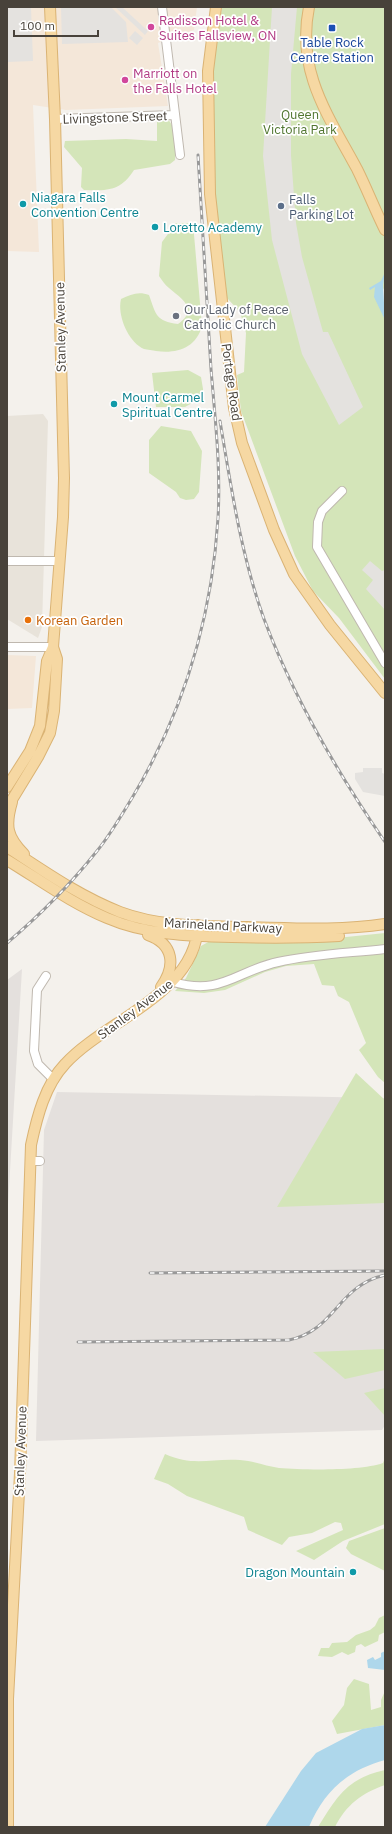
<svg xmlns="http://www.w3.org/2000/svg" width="392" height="1834" font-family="'IBM Plex Sans',sans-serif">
<rect width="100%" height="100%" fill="#f4f1ec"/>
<path fill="#e8e3da" d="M 43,414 L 48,421 L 42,627 L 38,638 L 7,619 L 7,416 Z"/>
<path fill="#f4e7d9" d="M 7,7 L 197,7 L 194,30 L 158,43 L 168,106 L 66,110 L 33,105 L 39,252 L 7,251 Z
M 7,655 L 36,656 L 32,708 L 7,709 Z"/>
<path fill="#e4e0dd" d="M 22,969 L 7,1222 L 7,980 Z
M 57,1092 L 385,1098 L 385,1425 L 382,1430 L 36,1441 L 44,1130 Z"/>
<path fill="#d4e5b9" d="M 222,7 L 385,7 L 385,290 L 384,288 L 378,299 L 385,320 L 385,679 L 339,618 L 313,591 L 295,556 L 241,411 L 237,375 L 244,372 L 246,333 L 240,312 L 227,298 L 217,261 L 211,85 Z
M 161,117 L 168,119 L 177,133 L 175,160 L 170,164 L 134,170 C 121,191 107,191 84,190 L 81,187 L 82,168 L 64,147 L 65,141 L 126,139 L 157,141 L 157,122 Z
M 176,223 L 193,223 L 202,326 C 196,348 177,354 156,351 C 153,350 147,350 144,349 C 128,342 117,315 121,299 C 131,294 139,291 149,295 C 156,315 156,321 178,324 C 199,309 182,299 169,288 C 165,285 162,280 159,276 L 162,242 Z
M 188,370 L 201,377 L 203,389 L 203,397 L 185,407 L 156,407 L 152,373 Z
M 161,426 L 191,431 L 202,451 L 199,492 L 194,499 L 186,500 L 180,498 L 176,492 L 149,473 L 149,440 Z
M 385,933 L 385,1083 L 378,1077 L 359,1050 L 366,1043 L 349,1002 L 338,996 L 334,986 L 322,985 L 314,964 L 286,966 L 265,972 L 225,990 L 204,993 L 175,991 L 186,978 L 201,946 L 210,941 L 317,940 Z
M 356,1073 L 385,1100 L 385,1203 L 277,1207 Z
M 385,1349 L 385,1370 L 345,1379 L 313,1352 Z
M 385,1388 L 385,1416 L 364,1393 Z
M 165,1454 C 194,1467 211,1458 240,1460 C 254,1461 266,1466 279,1468 C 305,1470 360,1471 383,1463 L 385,1457 L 385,1524 L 343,1541 L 314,1560 L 296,1551 L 343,1530 L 341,1523 L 335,1522 L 312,1533 L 289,1537 L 282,1545 L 248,1530 L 244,1517 L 187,1496 L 168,1484 L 154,1479 Z
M 385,1528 L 385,1571 L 351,1554 L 346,1548 L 349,1541 Z
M 385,1615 L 385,1632 L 379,1635 L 378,1641 L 365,1647 L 361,1644 L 356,1646 L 355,1652 L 348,1655 L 342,1652 L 332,1657 L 318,1656 L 321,1648 L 329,1648 L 332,1643 L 347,1642 L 356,1635 L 370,1630 L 375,1626 L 379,1618 Z
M 354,1679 L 369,1684 L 371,1710 L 381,1707 L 381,1700 L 385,1691 L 385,1725 L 337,1734 L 332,1721 L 344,1705 L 347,1688 Z
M 385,1770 L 385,1785 C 362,1793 346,1805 335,1827 L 318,1827 C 337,1796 348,1778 385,1770 Z"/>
<path fill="#e4e2df" d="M 7,7 L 31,7 L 33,61 L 7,62 Z
M 61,7 L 111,7 L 126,22 L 128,42 L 62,44 Z
M 115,7 L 122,7 L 148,31 L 145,35 Z
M 272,7 L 297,7 L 291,74 L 291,155 L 296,223 L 302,257 L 323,332 L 328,332 L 363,407 L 339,425 L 302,354 L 272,240 L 263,156 Z
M 135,31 L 143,38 L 137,45 L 129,38 Z
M 370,561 L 382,571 L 385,570 L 385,610 L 366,589 L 373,580 L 362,570 Z
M 363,768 L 382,768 L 382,773 L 385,774 L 385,796 L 363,792 L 355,779 L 355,773 L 363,772 Z"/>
<path fill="#aed7eb" d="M 385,272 L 383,285 L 385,320 L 374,297 L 375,287 L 370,290 L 369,288 L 381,281 Z
M 385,1651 L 385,1670 L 368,1668 L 367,1660 L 373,1657 L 375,1660 L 381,1657 L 381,1653 Z
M 385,1725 L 385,1760 C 348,1770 324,1791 309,1827 L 265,1827 L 301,1771 L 316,1753 L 362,1729 Z"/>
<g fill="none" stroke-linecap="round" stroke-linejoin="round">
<g stroke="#bfb8af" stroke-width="10">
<path id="minor" d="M 162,7 L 180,155
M 55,119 L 174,115
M 342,491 L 322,511 L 318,522 L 317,547 L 385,663
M 7,561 L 60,561
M 7,647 L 53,647
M 46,976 L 37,990 L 34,1051 L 38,1064 L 54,1080
M 173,982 C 222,996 236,971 278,962 C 313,954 350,953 385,949
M 30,1161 L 40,1161"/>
</g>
<g stroke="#dab374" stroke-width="12">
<path id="major" d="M 216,7 L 208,71 L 210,194 L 234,408 L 242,443 L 274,530 L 294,574 L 330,625 L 385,693
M 309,7 C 296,72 328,115 357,169 C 367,189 375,210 385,230
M 7,787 L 30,751 L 40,726 L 47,661 L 53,647 L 63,517 L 64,478 L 55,119 L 50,7
M 12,802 C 5,826 7,837 24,854
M 7,808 L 38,757 L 50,733 L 54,711 L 57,659 L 53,647
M 7,847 C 44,871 79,896 120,912 C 160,927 204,926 246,927 C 293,928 338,931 385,924
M 7,860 C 40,880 71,903 107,918 C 146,935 190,936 232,937 C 268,938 303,938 339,936
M 148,935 C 174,944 176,966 161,987
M 8,1827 L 8,1699 L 20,1473 L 31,1145 C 37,1117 45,1085 65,1064 C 105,1020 196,994 198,925"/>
</g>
<use href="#minor" stroke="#fff" stroke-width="8"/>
<use href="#major" stroke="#f6d8a3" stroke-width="10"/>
<g stroke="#999" stroke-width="3">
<path id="rail" d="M 220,421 C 231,487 241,555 264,619 C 294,699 337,772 385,842
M 7,943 C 40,915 70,885 97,851 C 110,835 121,816 132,798 C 183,713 212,617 218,518 C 221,469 215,418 211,369 C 207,297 202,226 198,155
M 150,1273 L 385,1271
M 78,1342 L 289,1340 C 336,1330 337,1286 385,1275"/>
</g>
<use href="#rail" stroke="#fff" stroke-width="1.5" stroke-dasharray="4.5" stroke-linecap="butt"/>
</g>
<g fill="#d1479c" stroke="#fff" stroke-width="1.5">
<circle cx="151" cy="27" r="4"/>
<circle cx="125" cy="80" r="4"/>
</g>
<rect fill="#1a4fb4" stroke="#fff" stroke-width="1.5" x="328" y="24" width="8" height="8" rx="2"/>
<g fill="#0f9aa8" stroke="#fff" stroke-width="1.5">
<circle cx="23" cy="204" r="4"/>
<circle cx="155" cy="227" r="4"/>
<circle cx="114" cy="404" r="4"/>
<circle cx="353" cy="1572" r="4"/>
</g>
<circle fill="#5c6f8a" stroke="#fff" stroke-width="1.5" cx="281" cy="206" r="4"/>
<circle fill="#6b7280" stroke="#fff" stroke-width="1.5" cx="176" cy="316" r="4"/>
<circle fill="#e8710a" stroke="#fff" stroke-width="1.5" cx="28" cy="620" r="4"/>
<g text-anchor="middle" stroke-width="3.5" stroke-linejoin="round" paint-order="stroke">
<g font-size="13" fill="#b23c85" stroke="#fff" text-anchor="start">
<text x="159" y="25">Radisson Hotel &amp;<tspan x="159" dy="15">Suites Fallsview, ON</tspan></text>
<text x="133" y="78">Marriott on<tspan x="133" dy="15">the Falls Hotel</tspan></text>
</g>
<g font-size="13" fill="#164399" stroke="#fff">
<text x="332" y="47">Table Rock<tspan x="332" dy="15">Centre Station</tspan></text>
</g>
<g font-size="13" fill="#517631" stroke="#fff">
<text x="300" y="119">Queen<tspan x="300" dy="15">Victoria Park</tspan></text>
</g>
<g font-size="13" fill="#48423a" stroke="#fff">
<text transform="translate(115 117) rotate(-2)" y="5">Livingstone Street</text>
<text transform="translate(60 327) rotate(-91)" y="5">Stanley Avenue</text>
<text transform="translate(232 382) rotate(82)" y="5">Portage Road</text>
<text transform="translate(223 925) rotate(3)" y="5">Marineland Parkway</text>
<text transform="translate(135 1009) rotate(-37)" y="5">Stanley Avenue</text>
<text transform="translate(20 1451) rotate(-88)" y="5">Stanley Avenue</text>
</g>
<g font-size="13" fill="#0d838f" stroke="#fff" text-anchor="start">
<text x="31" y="202">Niagara Falls<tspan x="31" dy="15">Convention Centre</tspan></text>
<text x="163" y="232">Loretto Academy</text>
<text x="122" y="402">Mount Carmel<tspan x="122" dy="15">Spiritual Centre</tspan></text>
<text x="345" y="1577" text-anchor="end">Dragon Mountain</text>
</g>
<g font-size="13" fill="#4e5e75" stroke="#fff" text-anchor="start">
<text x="289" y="204">Falls<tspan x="289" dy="15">Parking Lot</tspan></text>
</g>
<g font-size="13" fill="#5b616d" stroke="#fff" text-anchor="start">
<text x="184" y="314">Our Lady of Peace<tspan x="184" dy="15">Catholic Church</tspan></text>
</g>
<g font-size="13" fill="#c56008" stroke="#fff" text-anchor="start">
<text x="36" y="625">Korean Garden</text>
</g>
</g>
<rect width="392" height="1834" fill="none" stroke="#48423a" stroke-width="16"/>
<path d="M14 30v6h84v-6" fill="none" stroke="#48423a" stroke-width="2"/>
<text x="20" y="30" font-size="12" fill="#48423a" stroke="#ffffff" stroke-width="3" paint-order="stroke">100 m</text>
</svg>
